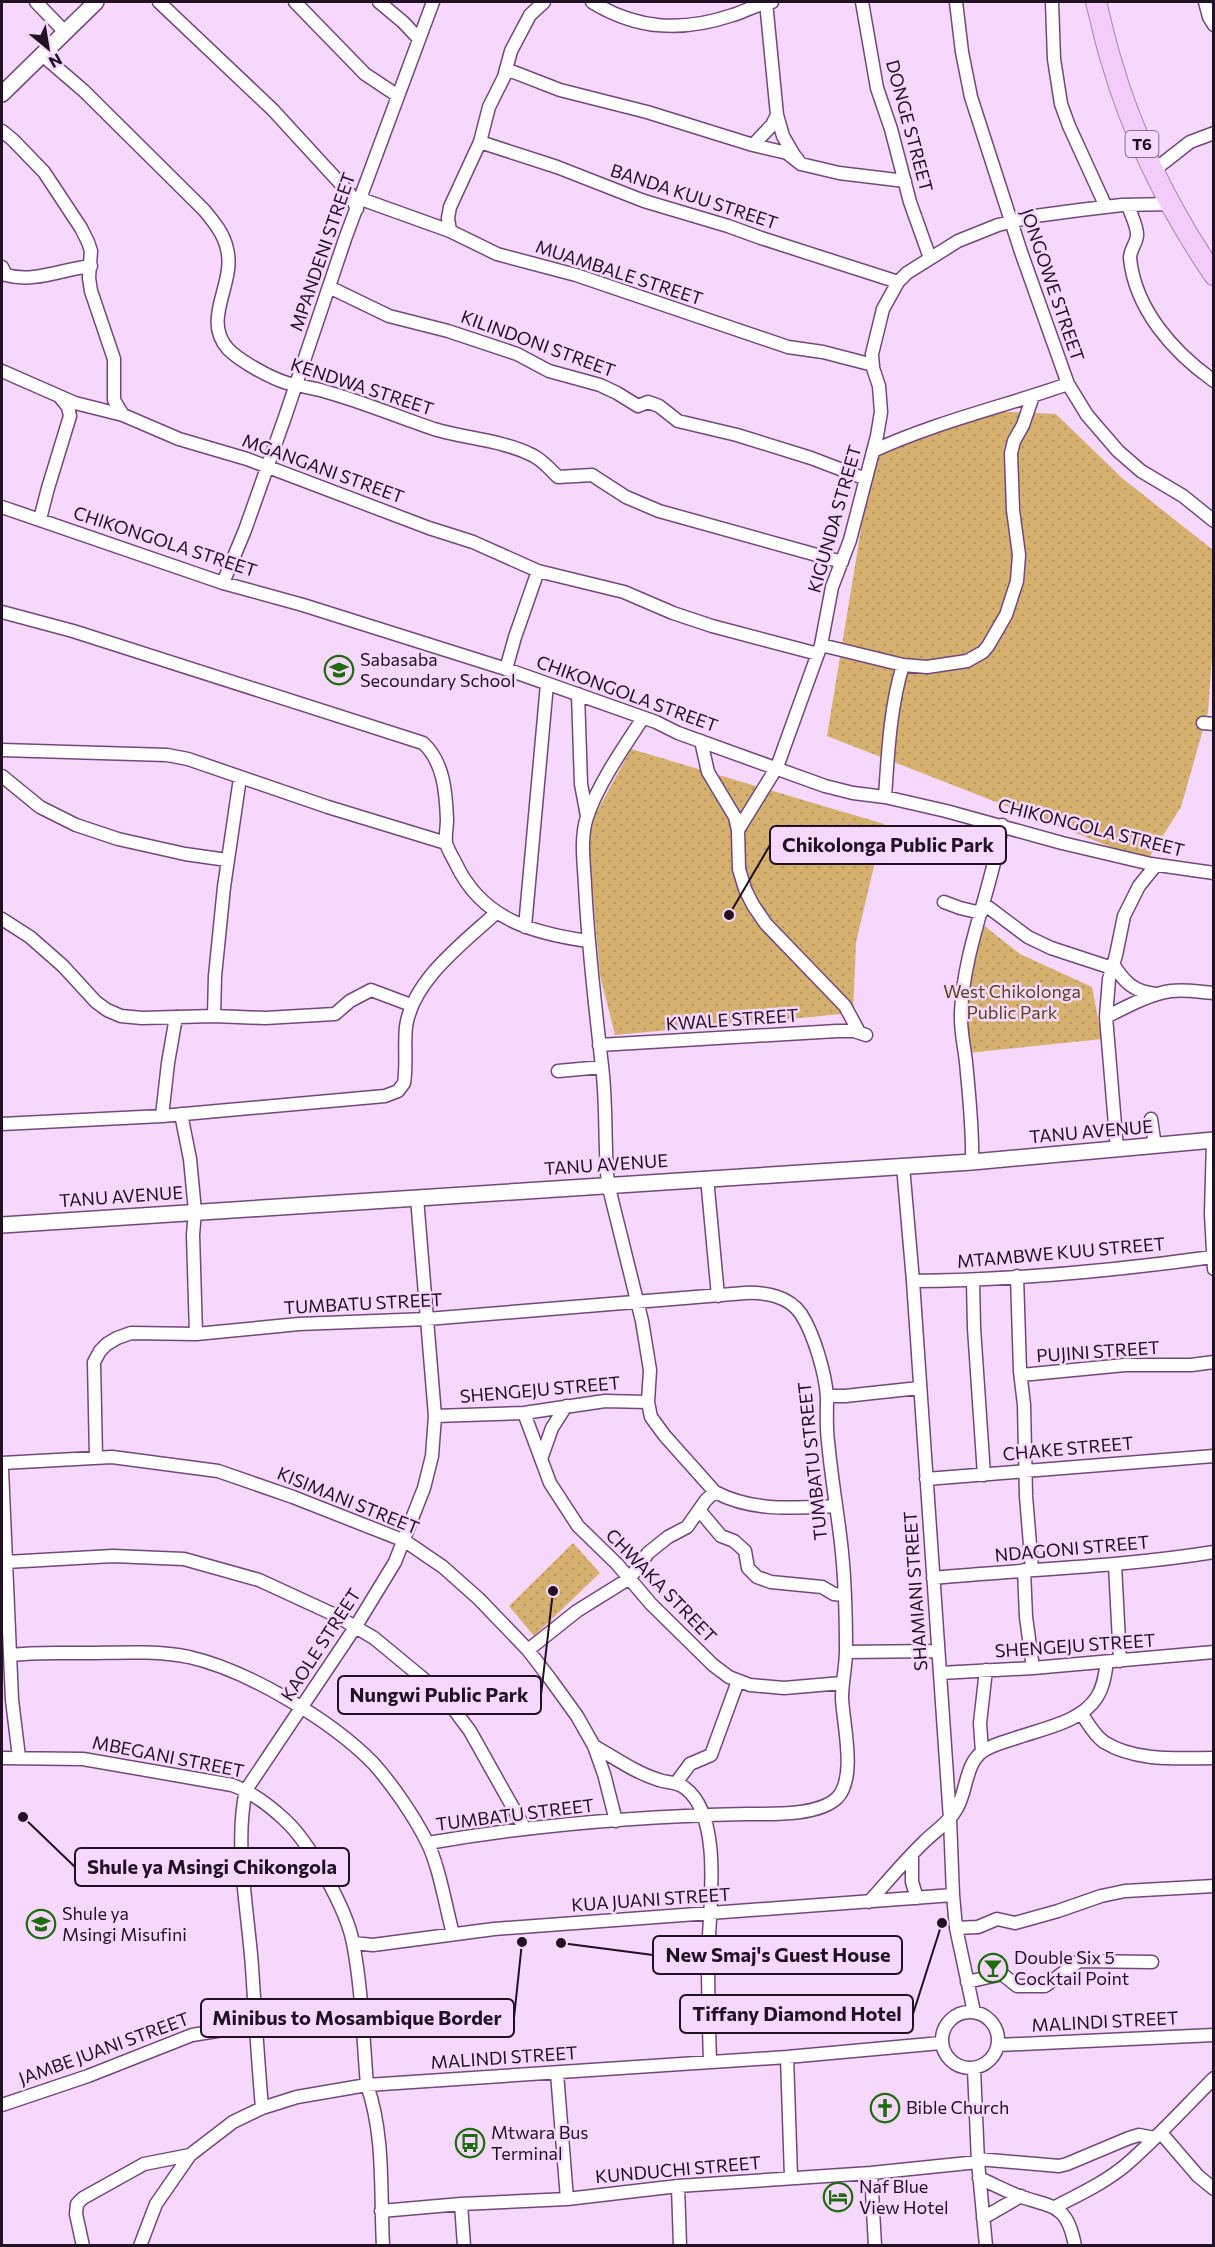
<svg xmlns="http://www.w3.org/2000/svg" width="1215" height="2247" font-family="Commissioner,sans-serif">
<defs>
<pattern id="park-dots" width="8" height="8" patternUnits="userSpaceOnUse" patternTransform="scale(1.5)"><rect width="8" height="8" fill="#d5b06f"/><path d="M2 2h.1M6 6h.1" fill="none" stroke="#b79660" stroke-width="1.8" stroke-linecap="round"/></pattern>
</defs>
<rect width="100%" height="100%" fill="#f6d8fc"/>
<path fill="url(#park-dots)" d="M 993,411 L 1056,414 L 1122,478 L 1213,550 L 1214,628 L 1208,712 L 1181,807 L 1147,861 L 827,736 L 873,456 Z
M 631,749 L 884,824 L 856,942 L 853,1013 L 615,1035 L 600,975 L 587,830 Z
M 982,924 L 1020,954 L 1092,987 L 1102,1039 L 968,1053 L 964,1006 Z
M 573,1543 L 600,1573 L 534,1636 L 509,1606 Z"/>
<g fill="none" stroke-linecap="round" stroke-linejoin="round">
<g stroke="#73477b" stroke-width="15">
<path id="minor" d="M 36,2 L 65,32
M 159,2 L 273,110 L 350,194 L 357,209
M 295,2 L 365,74 L 398,96
M 379,2 L 403,22 L 419,39
M 592,2 C 638,30 682,32 733,15 C 746,11 759,3 772,2
M 766,2 L 777,115 L 783,136 L 794,155 L 801,164 L 839,173 L 905,181
M 862,2 L 877,88 L 891,129 L 910,202 L 930,258
M 956,2 L 962,52 L 971,97 L 1021,252 L 1068,384 L 1087,415 L 1118,451 L 1141,471 L 1183,496 L 1214,521
M 1052,2 L 1054,59 L 1061,104 L 1069,126 L 1106,207
M 1205,2 L 1209,17 L 1214,25
M 41,54 L 84,91 L 204,210 C 214,222 224,234 227,249 C 236,284 201,319 228,349 C 240,361 270,378 287,383 C 300,386 314,388 327,392 C 363,402 398,417 434,429 C 467,439 503,440 534,456 C 543,461 551,470 558,477 L 592,475 L 626,497 L 659,511 L 842,562
M 506,69 L 560,90 L 647,112 L 753,145 L 787,153 L 801,164
M 2,131 L 13,140 L 44,172 L 81,228 L 88,242 L 91,251 L 89,278 L 91,291 L 114,359 L 114,400 L 123,415 L 179,439 L 247,459 L 429,528 L 473,542 L 538,571 L 624,592 L 673,613 L 712,626 L 818,654
M 480,142 L 557,167 L 644,201 L 728,226 L 761,238 L 898,282
M 753,145 L 772,125 L 777,115
M 1153,171 L 1190,142 L 1214,133
M 361,199 L 450,231 L 497,254 L 576,275 L 788,347 L 823,352 L 873,365
M 1128,205 C 1130,213 1138,227 1137,236 C 1136,244 1130,250 1130,258 C 1135,309 1173,352 1214,381
M 450,231 L 448,218 L 450,207 L 480,142 L 489,107 L 504,77 L 511,51 L 530,15 L 544,2
M 2,267 L 6,275 C 34,283 63,269 91,266
M 329,287 L 389,316 L 448,331 L 517,354 L 549,371 L 600,385 L 617,393 L 638,406 L 648,402 L 659,406 L 678,421 L 737,435 L 811,458 L 866,479
M 2,371 L 75,403 L 123,415
M 873,451 C 936,422 1002,407 1068,384
M 2,507 L 223,583 L 303,605 L 506,669 L 656,722 L 678,733 L 825,786 L 853,793 L 885,797 L 946,811 L 1062,843 L 1151,864 L 1214,873
M 40,519 L 48,488 L 70,416 L 68,407 L 60,397
M 223,583 L 245,530 L 285,417 L 345,239 L 433,2
M 2,612 L 73,631 L 423,743 C 444,762 446,793 447,820 C 447,827 445,836 446,843 C 448,850 453,858 456,864 C 482,919 532,933 588,941
M 821,645 L 903,665 L 927,667 L 967,661 L 983,652 L 988,646 L 1006,615 L 1017,581 L 1019,555 L 1013,510 L 1011,453 L 1014,441 L 1023,425 L 1033,396
M 506,669 L 515,637 L 538,571
M 578,694 L 581,784 L 587,816
M 643,718 C 624,747 598,784 587,817 C 580,838 584,864 585,885 C 588,946 595,1006 602,1066 C 607,1106 604,1145 608,1184 L 642,1321 L 650,1370 L 648,1402 L 651,1417 L 665,1436 L 715,1492 C 753,1512 794,1508 836,1506
M 1203,723 L 1214,724
M 701,741 L 708,772 L 735,817 L 738,830 L 739,869 L 745,889 L 753,905 L 766,924 L 845,1006 L 859,1032
M 2,750 L 167,755 L 188,759 L 328,807 L 446,843
M 2,776 L 40,807 L 76,825 L 118,839 L 185,854 L 227,860
M 885,797 C 888,753 890,707 903,665
M 738,830 L 777,767 L 821,645 L 832,587 L 850,540 L 877,436 L 881,412 L 879,386 L 873,368 L 872,354 L 883,309 L 898,282 L 907,273 L 958,241 L 998,225 L 1035,216 L 1080,210 L 1122,205 L 1171,204
M 944,902 L 960,908 L 981,913
M 984,904 L 1028,937 L 1051,948 L 1112,968
M 2,919 L 30,937 L 63,966 L 96,1002 L 107,1010 L 121,1016 L 142,1018 L 214,1016 L 265,1018 L 335,1014 L 350,1001 L 371,990 L 411,1005
M 525,927 L 547,684
M 1113,964 C 1124,982 1134,992 1156,994
M 214,1016 L 215,976 L 224,887 L 240,778
M 1106,1017 C 1126,1007 1149,994 1171,991 C 1186,989 1199,992 1214,993
M 599,1045 L 837,1031 L 854,1031 L 866,1035
M 558,1071 L 602,1067
M 181,1114 L 190,1159 L 195,1211 L 193,1235 L 196,1334
M 162,1116 L 168,1063 L 176,1017
M 1151,1119 L 1155,1146
M 2,1124 L 162,1116 L 385,1096 L 398,1091 L 404,1083 C 407,1065 404,1046 406,1027 C 412,981 463,943 496,913
M 1213,1140 L 1211,1214 L 1214,1269
M 1117,1149 L 1106,1017 L 1109,979 L 1116,955 L 1124,916 L 1139,886 L 1156,865
M 972,1162 C 973,1129 969,1095 966,1062 C 964,1045 960,1029 961,1012 C 964,947 992,889 1002,825
M 903,1166 L 913,1281 L 950,1819 L 953,1895 L 956,1928 L 974,2012
M 707,1178 L 718,1296
M 1017,1276 L 1020,1371 L 1024,1405 L 1026,1496 L 1032,1569
M 973,1280 L 974,1328 L 984,1475
M 913,1281 C 1013,1280 1113,1271 1212,1257
M 1021,1375 L 1125,1365 L 1191,1365 L 1214,1362
M 827,1396 L 845,1396 L 919,1388
M 524,1413 L 550,1483 L 578,1526 L 617,1564 L 651,1604 L 713,1665 L 729,1677 L 750,1685 L 784,1688 L 842,1683
M 435,1416 L 524,1413 L 605,1401 L 648,1402
M 96,1458 L 94,1362 L 100,1351 L 107,1344 L 117,1338 L 131,1333 L 196,1334 L 299,1324 L 427,1319 L 745,1293 C 765,1292 789,1296 801,1314 C 814,1334 826,1375 827,1398 C 827,1412 826,1427 828,1441 C 831,1475 837,1509 841,1543 C 845,1578 846,1614 846,1650 C 846,1666 842,1682 842,1698 C 843,1724 857,1778 837,1798 C 818,1816 772,1814 747,1814 C 641,1816 533,1825 428,1843
M 541,1459 L 552,1428 L 566,1406
M 2,1463 L 112,1457 L 218,1471 L 293,1497 L 405,1541 L 443,1567 L 479,1599 L 528,1650 L 551,1680 L 577,1716 L 594,1746 L 604,1774 L 616,1821
M 2,1469 L 12,1700 L 19,1757
M 926,1479 L 1214,1456
M 699,1510 L 721,1536 L 734,1541 L 745,1551 L 748,1568 L 757,1577 L 771,1582 L 822,1587 L 834,1594 L 843,1595
M 6,1562 L 113,1556 L 184,1559 L 259,1580 L 335,1615 L 374,1638 L 443,1695 L 470,1731 L 525,1829
M 1115,1565 L 1120,1661
M 1024,1570 L 1026,1617 L 1033,1668
M 933,1578 C 1027,1569 1121,1567 1214,1552
M 528,1650 L 577,1611 L 630,1578 L 648,1553 L 668,1537 L 687,1527 L 706,1500 L 715,1492
M 846,1652 L 937,1651
M 11,1655 C 34,1652 56,1653 79,1653 C 115,1653 153,1650 189,1657 C 247,1670 331,1720 373,1763 C 392,1784 414,1816 427,1842 C 439,1865 446,1908 453,1934
M 940,1673 L 1033,1668 L 1214,1652
M 1081,1713 C 1088,1723 1094,1735 1104,1742 C 1136,1762 1178,1758 1214,1758
M 594,1746 C 615,1758 636,1773 659,1780 C 668,1783 678,1782 685,1788 C 725,1818 708,1916 708,1960 C 708,1994 709,2028 710,2062
M 982,1752 L 980,1723 L 986,1670
M 2,1758 L 83,1759 L 232,1785 C 252,1792 269,1805 285,1820 C 310,1843 347,1910 353,1943 C 362,1989 363,2038 367,2085 C 385,2136 380,2192 383,2246
M 676,1783 L 690,1764 L 711,1755 L 738,1681
M 912,1855 L 912,1882 L 917,1898
M 869,1902 C 888,1881 905,1860 925,1841 C 936,1830 950,1822 957,1808 C 967,1791 965,1764 983,1751 C 992,1745 1003,1742 1013,1739 C 1040,1729 1081,1723 1097,1697 C 1104,1686 1105,1674 1107,1662
M 956,1928 L 978,1927 L 997,1919 L 1015,1923 L 1058,1911 L 1101,1896 L 1125,1891 L 1214,1886
M 353,1943 L 373,1945 L 494,1929 L 953,1895
M 967,1982 L 1002,1974 L 1017,1986 L 1045,1986 L 1079,1961 L 1152,1962
M942 2040a28 28 0 1 1 56 0a28 28 0 1 1-56 0Z
M 999,2045 L 1214,2035
M 787,2057 L 791,2177
M 974,2069 L 978,2162 L 986,2246
M 557,2073 L 567,2199
M 2,2105 L 88,2076 L 192,2035 L 254,2025
M 262,2108 C 258,2061 255,2014 252,1967 C 248,1910 234,1845 246,1790 L 356,1626 L 395,1562 L 424,1488 L 432,1456 L 435,1416 L 417,1198
M 1161,2133 L 1198,2176 L 1214,2189
M 978,2159 L 1059,2166 L 1067,2164 L 1129,2138 L 1139,2135 L 1155,2138
M 871,2173 L 875,2246
M 979,2178 C 993,2184 1006,2191 1019,2196 C 1053,2208 1067,2203 1075,2246
M 678,2186 L 680,2246
M 461,2204 L 464,2246
M 1055,2207 C 1080,2194 1106,2182 1127,2164 C 1158,2137 1185,2107 1214,2078
M 381,2211 L 461,2204 L 567,2199 L 678,2186 L 871,2173 L 978,2162
M 983,2218 L 1021,2196
M 83,2246 L 76,2214 L 77,2204 L 83,2198 L 144,2164 L 190,2155
M 140,2246 L 156,2204 L 190,2155 L 233,2122 L 262,2108 L 297,2097 L 367,2085 L 787,2057 L 941,2043"/>
</g>
<g stroke="#73477b" stroke-width="18">
<path id="tertiary" d="M 2,94 L 96,2
M 2,1225 L 972,1162 L 1214,1140"/>
</g>
<g stroke="#a882af" stroke-width="22">
<path id="trunk" d="M 1096,2 C 1101,21 1105,41 1111,60 C 1133,136 1169,209 1214,275"/>
</g>
<use href="#minor" stroke="#fff" stroke-width="12"/>
<use href="#tertiary" stroke="#fff" stroke-width="15"/>
<use href="#trunk" stroke="#f3ccfa" stroke-width="20"/>
</g>
<defs>
<g id="school-ring" transform="scale(1.5)"><circle r="9.5" fill="#f6d8fc" stroke="#1e6c0f" stroke-width="1.5"/><path d="M0-5L7-2L0 1L-7-2ZM-4 1L0 2.5L4 1V4Q0 6-4 4Z" fill="#1e6c0f"/></g>
<g id="bar-ring" transform="scale(1.5)"><circle r="9.5" fill="#f6d8fc" stroke="#1e6c0f" stroke-width="1.5"/><path d="M-6-5H6L.8 .8V4.5H3.5V6h-7V4.5H-.8V.8Z" fill="#1e6c0f"/></g>
<g id="church-ring" transform="scale(1.5)"><circle r="9.5" fill="#f6d8fc" stroke="#1e6c0f" stroke-width="1.5"/><path d="M-1.2-6h2.4v3.5h3.3v2.4h-3.3V6h-2.4V-.1h-3.3v-2.4h3.3Z" fill="#1e6c0f"/></g>
<g id="bus-ring" transform="scale(1.5)"><circle r="9.5" fill="#f6d8fc" stroke="#1e6c0f" stroke-width="1.5"/><path d="M-5-6H5V4H4V6H2V4H-2V6H-4V4H-5ZM-3.5-4V0h7V-4ZM-3.5 1.2v1.5H-2V1.2ZM2 1.2v1.5H3.5V1.2Z" fill="#1e6c0f"/></g>
<g id="hotel-ring" transform="scale(1.5)"><circle r="9.5" fill="#f6d8fc" stroke="#1e6c0f" stroke-width="1.5"/><path d="M-6-4.5h1.5V1H6V5H4.5V3h-9V5H-6ZM-4 0a1.8 1.8 0 1 1 3.6 0ZM.5 0V-2.5h3Q6-2.5 6 0Z" fill="#1e6c0f"/></g>
</defs>
<g fill-rule="evenodd">
<use href="#school-ring" x="339" y="670"/>
<use href="#school-ring" x="41" y="1924"/>
<use href="#bar-ring" x="993" y="1968"/>
<use href="#church-ring" x="885" y="2108"/>
<use href="#bus-ring" x="470" y="2143"/>
<use href="#hotel-ring" x="838" y="2197"/>
</g>
<g text-anchor="middle" stroke-width="5" stroke-linejoin="round" paint-order="stroke">
<rect fill="#f6d8fc" stroke="#624c66" stroke-width="1.5" x="1125.5" y="131" width="33" height="26" rx="4.5"/>
<g font-size="16" font-weight="bold" fill="#221025">
<text x="1142" y="150">T6</text>
</g>
<g font-size="18" fill="#221025" stroke="#f6d8fc">
<text transform="translate(909 126) rotate(75)" y="6">DONGE STREET</text>
<text transform="translate(694 197) rotate(18)" y="6">BANDA KUU STREET</text>
<text transform="translate(323 252) rotate(-71)" y="6">MPANDENI STREET</text>
<text transform="translate(619 273) rotate(18)" y="6">MUAMBALE STREET</text>
<text transform="translate(1052 285) rotate(71)" y="6">JONGOWE STREET</text>
<text transform="translate(538 344) rotate(20)" y="6">KILINDONI STREET</text>
<text transform="translate(362 387) rotate(18)" y="6">KENDWA STREET</text>
<text transform="translate(323 469) rotate(20)" y="6">MGANGANI STREET</text>
<text transform="translate(835 519) rotate(-74)" y="6">KIGUNDA STREET</text>
<text transform="translate(165 542) rotate(18)" y="6">CHIKONGOLA STREET</text>
<text transform="translate(627 694) rotate(20)" y="6">CHIKONGOLA STREET</text>
<text transform="translate(1091 828) rotate(14)" y="6">CHIKONGOLA STREET</text>
<text transform="translate(732 1020) rotate(-4)" y="6">KWALE STREET</text>
<text transform="translate(1091 1132) rotate(-5)" y="6">TANU AVENUE</text>
<text transform="translate(606 1165) rotate(-4)" y="6">TANU AVENUE</text>
<text transform="translate(121 1197) rotate(-4)" y="6">TANU AVENUE</text>
<text transform="translate(1061 1253) rotate(-5)" y="6">MTAMBWE KUU STREET</text>
<text transform="translate(363 1304) rotate(-3)" y="6">TUMBATU STREET</text>
<text transform="translate(1098 1352) rotate(-4)" y="6">PUJINI STREET</text>
<text transform="translate(540 1390) rotate(-5)" y="6">SHENGEJU STREET</text>
<text transform="translate(1068 1449) rotate(-5)" y="6">CHAKE STREET</text>
<text transform="translate(813 1461) rotate(-96)" y="6">TUMBATU STREET</text>
<text transform="translate(348 1501) rotate(22)" y="6">KISIMANI STREET</text>
<text transform="translate(1072 1549) rotate(-5)" y="6">NDAGONI STREET</text>
<text transform="translate(661 1586) rotate(46)" y="6">CHWAKA STREET</text>
<text transform="translate(916 1591) rotate(-94)" y="6">SHAMIANI STREET</text>
<text transform="translate(321 1645) rotate(-57)" y="6">KAOLE STREET</text>
<text transform="translate(1075 1646) rotate(-4)" y="6">SHENGEJU STREET</text>
<text transform="translate(168 1757) rotate(11)" y="6">MBEGANI STREET</text>
<text transform="translate(515 1815) rotate(-7)" y="6">TUMBATU STREET</text>
<text transform="translate(651 1900) rotate(-4)" y="6">KUA JUANI STREET</text>
<text transform="translate(1105 2022) rotate(-3)" y="6">MALINDI STREET</text>
<text transform="translate(104 2049) rotate(-20)" y="6">JAMBE JUANI STREET</text>
<text transform="translate(504 2058) rotate(-4)" y="6">MALINDI STREET</text>
<text transform="translate(678 2170) rotate(-5)" y="6">KUNDUCHI STREET</text>
</g>
<g font-size="18" fill="#221025" stroke="#f6d8fc" text-anchor="start">
<text x="360" y="666">Sabasaba<tspan x="360" dy="21">Secoundary School</tspan></text>
<text x="62" y="1920">Shule ya<tspan x="62" dy="21">Msingi Misufini</tspan></text>
<text x="1014" y="1964">Double Six 5<tspan x="1014" dy="21">Cocktail Point</tspan></text>
<text x="906" y="2114">Bible Church</text>
<text x="491" y="2139">Mtwara Bus<tspan x="491" dy="21">Terminal</tspan></text>
<text x="859" y="2193">Naf Blue<tspan x="859" dy="21">View Hotel</tspan></text>
</g>
<g font-size="18" fill="#584520" stroke="#f6d8fc">
<text x="1012" y="998">West Chikolonga<tspan x="1012" dy="21">Public Park</tspan></text>
</g>
</g>
<path fill="none" stroke="#221025" stroke-width="2" d="M729 915L770 845M553 1591L541 1695M23 1817L75 1867M561 1943L653 1955M942 1923L913 2014M522 1942L514 2018"/>
<g fill="#221025" stroke="#f6d8fc" stroke-width="2">
<circle cx="729" cy="915" r="6"/>
<circle cx="553" cy="1591" r="6"/>
<circle cx="23" cy="1817" r="6"/>
<circle cx="561" cy="1943" r="6"/>
<circle cx="942" cy="1923" r="6"/>
<circle cx="522" cy="1942" r="6"/>
</g>
<g fill="#f6d8fc" stroke="#221025" stroke-width="2">
<rect x="770" y="826" width="236" height="38" rx="6"/>
<rect x="338" y="1676" width="203" height="38" rx="6"/>
<rect x="75" y="1848" width="274" height="38" rx="6"/>
<rect x="653" y="1936" width="249" height="38" rx="6"/>
<rect x="680" y="1995" width="233" height="38" rx="6"/>
<rect x="201" y="1999" width="313" height="38" rx="6"/>
</g>
<g font-size="20" text-anchor="middle" font-weight="bold" fill="#221025">
<text x="888" y="852">Chikolonga Public Park</text>
<text x="439" y="1702">Nungwi Public Park</text>
<text x="212" y="1874">Shule ya Msingi Chikongola</text>
<text x="778" y="1962">New Smaj's Guest House</text>
<text x="797" y="2021">Tiffany Diamond Hotel</text>
<text x="357" y="2025">Minibus to Mosambique Border</text>
</g>
<rect width="1215" height="2247" fill="none" stroke="#221025" stroke-width="6"/>
<g transform="translate(48 48) rotate(150)" stroke="#f6d8fc" stroke-width="4.5" paint-order="stroke">
<path d="M0-4.5L10 22L0 15L-10 22Z" fill="#221025"/>
<text y="-9" font-size="16" font-weight="bold" text-anchor="middle" fill="#221025">N</text>
</g>
</svg>
